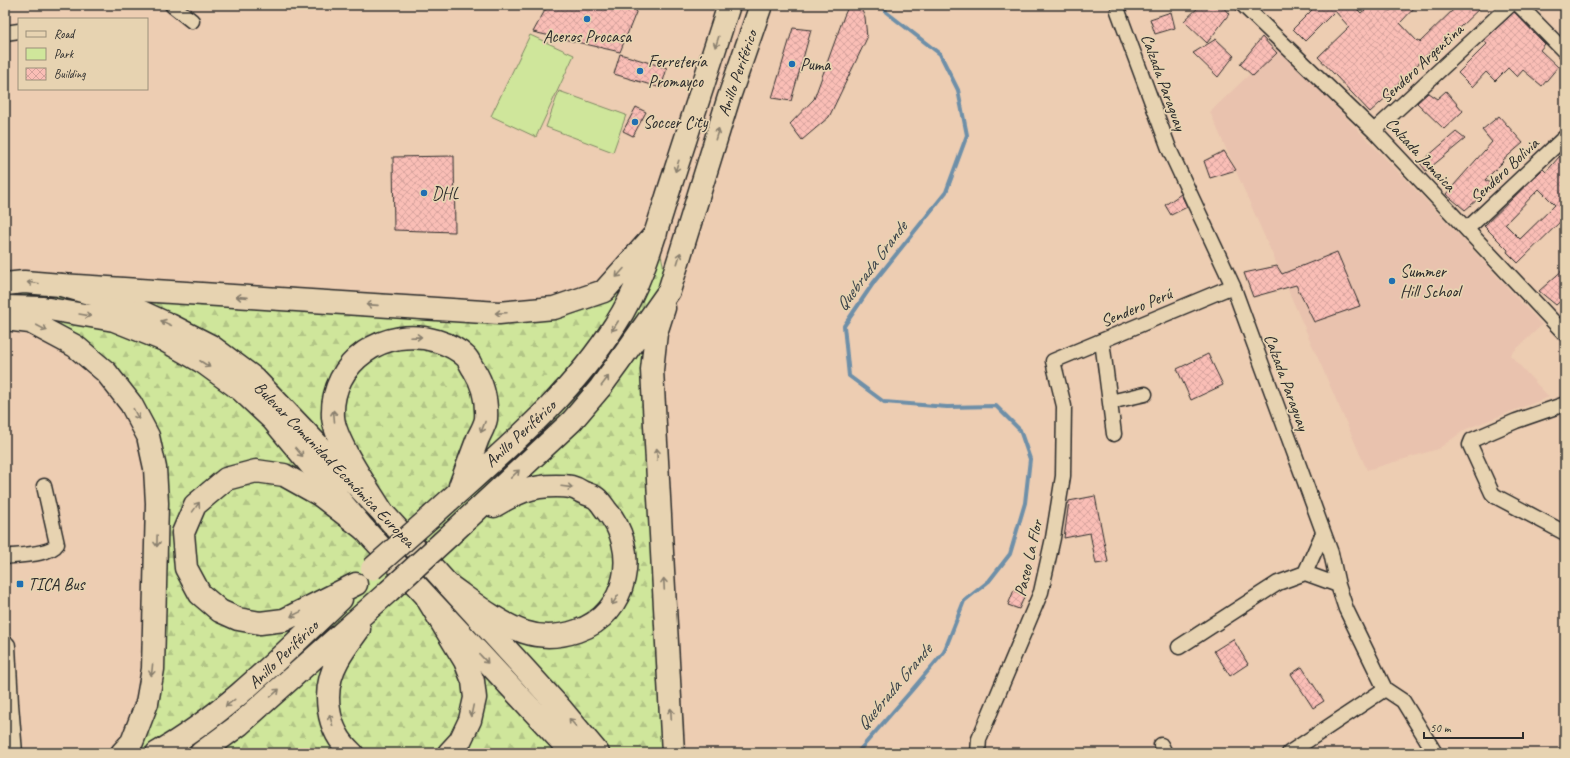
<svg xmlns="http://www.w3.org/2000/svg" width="1570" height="758" font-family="Caveat,sans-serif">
<defs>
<pattern id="forest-firs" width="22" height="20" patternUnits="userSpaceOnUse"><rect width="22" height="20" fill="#cfe69b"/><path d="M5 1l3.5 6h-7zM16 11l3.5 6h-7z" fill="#b2c586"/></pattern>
<pattern id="building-cross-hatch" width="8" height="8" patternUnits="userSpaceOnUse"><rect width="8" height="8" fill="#fabeb6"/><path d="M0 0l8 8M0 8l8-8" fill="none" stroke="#d6a39d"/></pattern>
</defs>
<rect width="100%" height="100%" fill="#edcdb2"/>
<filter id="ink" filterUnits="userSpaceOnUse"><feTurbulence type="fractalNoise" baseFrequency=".025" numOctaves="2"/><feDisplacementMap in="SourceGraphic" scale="8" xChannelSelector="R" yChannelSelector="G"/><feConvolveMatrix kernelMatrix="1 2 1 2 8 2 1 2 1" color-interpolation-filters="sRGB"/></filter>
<g filter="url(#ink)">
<path fill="#e9c2ae" d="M 1278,47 L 1460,236 L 1542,325 L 1510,355 L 1549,397 L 1466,429 L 1438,449 L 1367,470 L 1210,112 Z"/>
<path fill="url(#forest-firs)" stroke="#7d8863" d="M 656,233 L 669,291 L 656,333 L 674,753 L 122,753 L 147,703 L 155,468 L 106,372 L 5,318 L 5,284 L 499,313 L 604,291 Z"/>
<path fill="#cfe69b" stroke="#7d8863" d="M 530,35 L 574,55 L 536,137 L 491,116 Z
M 559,91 L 626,115 L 613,152 L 546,127 Z"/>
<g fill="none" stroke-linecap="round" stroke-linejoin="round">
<path stroke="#6e8fa8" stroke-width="4" d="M 857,753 L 912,690 L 944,652 L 964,601 L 989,581 L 1010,554 L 1025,503 L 1030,459 L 1020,430 L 996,406 L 947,407 L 884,402 L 849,376 L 844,326 L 874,282 L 946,192 L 967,135 L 958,90 L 940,54 L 886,12 L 885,5"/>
</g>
<path fill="url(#building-cross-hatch)" stroke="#2b2b2b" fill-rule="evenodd" d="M 548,5 L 639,5 L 620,52 L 533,32 Z
M 849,5 L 859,5 L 865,17 L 867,38 L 829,117 L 802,140 L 790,124 L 814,99 L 844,16 Z
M 1201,5 L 1221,5 L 1229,14 L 1207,43 L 1184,21 Z
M 1317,5 L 1353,5 L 1361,13 L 1370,5 L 1384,5 L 1390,11 L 1396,5 L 1417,5 L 1400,23 L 1417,41 L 1419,40 L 1420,42 L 1458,5 L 1483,5 L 1438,48 L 1436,47 L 1414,68 L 1398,84 L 1400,85 L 1370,112 L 1318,57 L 1349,27 L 1335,11 L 1305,41 L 1293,29 Z
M 1171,12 L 1175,28 L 1155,34 L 1150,19 Z
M 1514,12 L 1545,44 L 1540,50 L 1558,67 L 1542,86 L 1523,70 L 1517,77 L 1508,68 L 1495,81 L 1486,72 L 1472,87 L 1458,73 L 1487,44 L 1484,40 Z
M 793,28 L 811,30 L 791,101 L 772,98 Z
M 1262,37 L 1277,53 L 1253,76 L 1240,64 Z
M 1216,39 L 1234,56 L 1218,77 L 1193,53 Z
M 620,54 L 667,68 L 661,88 L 614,74 Z
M 1446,91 L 1463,111 L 1444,129 L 1417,103 L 1428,93 L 1437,99 Z
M 636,107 L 646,112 L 633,136 L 623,131 Z
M 1499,116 L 1523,143 L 1502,161 L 1503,162 L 1485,180 L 1495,185 L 1465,210 L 1446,194 L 1492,142 L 1482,130 Z
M 1456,132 L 1465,139 L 1426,171 L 1420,163 Z
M 1565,150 L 1565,217 L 1518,263 L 1507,252 L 1508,250 L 1484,226 L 1543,169 L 1546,172 ZM 1539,189 L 1555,205 L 1520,239 L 1505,224 Z
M 1224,151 L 1236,170 L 1210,178 L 1204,161 Z
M 454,156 L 455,232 L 394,230 L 393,157 Z
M 1181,194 L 1187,207 L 1171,215 L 1165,205 Z
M 1337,252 L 1360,306 L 1314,322 L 1296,285 L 1253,297 L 1244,273 L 1277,266 L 1282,274 Z
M 1565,268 L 1565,297 L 1556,305 L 1539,291 Z
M 1208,354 L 1223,385 L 1191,400 L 1177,369 Z
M 1095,496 L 1108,562 L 1096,564 L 1090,533 L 1064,538 L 1069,501 Z
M 1014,590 L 1025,595 L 1019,609 L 1008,605 Z
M 1233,639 L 1248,664 L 1230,676 L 1214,651 Z
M 1302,667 L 1324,701 L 1313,708 L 1291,674 Z"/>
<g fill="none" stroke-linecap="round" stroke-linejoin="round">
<g stroke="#2b2b2b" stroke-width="17">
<path id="minor" d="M 172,5 L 192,21
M 1243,5 L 1374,131 L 1565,334
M 1519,5 L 1565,52
M 1118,11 L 1170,151 L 1233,286 L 1331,553 L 1338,585 L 1346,609 L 1385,689 L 1403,701 L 1435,753
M 5,33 L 19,31
M 1374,131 L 1510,5
M 1467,229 L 1565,137
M 1102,341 L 1114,434
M 1110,402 L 1145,394
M 1565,404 L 1516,421 L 1472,440 L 1470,445 L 1492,493 L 1495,496 L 1565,533
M 5,557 C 18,555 50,555 57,544 L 44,486
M 1305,573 L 1323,533
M 1179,647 L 1278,583 L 1305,573 L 1338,585
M 1161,745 L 1165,753
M 978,753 L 979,739 L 1041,592 L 1053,538 L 1063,476 L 1064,406 L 1053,361 L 1233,286
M 1289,753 L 1385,689"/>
</g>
<g stroke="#2b2b2b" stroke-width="23">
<path id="secondary" d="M 5,646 L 8,704 L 12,753"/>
</g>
<g stroke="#2b2b2b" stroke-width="25">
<path id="primary" d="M 5,284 L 24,282 L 61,285 L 120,302 L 170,325 L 211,346 L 254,378 L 383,513 L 562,710 L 598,753
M 5,307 L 43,308 L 114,320 L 164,340 L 204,363 L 241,390 L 273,420 L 364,529 L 572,753"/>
</g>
<g stroke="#2b2b2b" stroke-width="25">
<path id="trunk" d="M 61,285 L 499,313 L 554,308 L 604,291 L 656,233
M 664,308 L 656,333 L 652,370 L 673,753
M 5,319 L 30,322 L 75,346 L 106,372 L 131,404 L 148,436 L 155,468 L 157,503 L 153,669 L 147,703 L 132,742 L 122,753
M 383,513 C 369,490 335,442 333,417 C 330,361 386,325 437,341 C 447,344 458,349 466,357 C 469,360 471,366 474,370 C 483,384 487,401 486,419 C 485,425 481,432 478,438 C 472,454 466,470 460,486
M 433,515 C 497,456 568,400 615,325 C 642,284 655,234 670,187 C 690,127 709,66 729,5
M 450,535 L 572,421 L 600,388 L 619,362 L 669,291 L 729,97 L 761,5
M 356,584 L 284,620 L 260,623 L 238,619 L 220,611 L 200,594 L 186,568 L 183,533 L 195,505 L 226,479 L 256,471 L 284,475 L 320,495 L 364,529
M 447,584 C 471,601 496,622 524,632 C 542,638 559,637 577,631 C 629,614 640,548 606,510 C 603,506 600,501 596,498 C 592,495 586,494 582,492 C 579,490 575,488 571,487 C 567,486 561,486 556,486 C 530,486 516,493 494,506
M 428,600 L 465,661 L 473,681 L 475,698 L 470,720 L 460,741 L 449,753
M 157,753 C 227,713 283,654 341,599
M 201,753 L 239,725 L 389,591
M 352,753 C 326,730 321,690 338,660 C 344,649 352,639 359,629"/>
</g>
<use href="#minor" stroke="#e7d3b1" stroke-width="14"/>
<use href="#secondary" stroke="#e7d3b1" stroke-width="20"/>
<use href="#primary" stroke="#e7d3b1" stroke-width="22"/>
<use href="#trunk" stroke="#e7d3b1" stroke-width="22"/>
<g stroke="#2b2b2b" stroke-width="25" stroke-linecap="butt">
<path id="trunk-bridge" d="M 372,569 L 433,515
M 389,591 L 450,535"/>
</g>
<use href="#trunk-bridge" stroke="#e7d3b1" stroke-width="22"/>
</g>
<defs><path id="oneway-shaft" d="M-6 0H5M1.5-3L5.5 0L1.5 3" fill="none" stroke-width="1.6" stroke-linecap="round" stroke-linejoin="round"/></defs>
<g stroke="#897f6e">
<use href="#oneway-shaft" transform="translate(717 42) rotate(108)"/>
<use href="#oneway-shaft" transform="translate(717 134) rotate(-73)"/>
<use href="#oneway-shaft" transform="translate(677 166) rotate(108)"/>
<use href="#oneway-shaft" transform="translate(679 258) rotate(-73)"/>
<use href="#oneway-shaft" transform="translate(620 273) rotate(132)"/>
<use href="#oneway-shaft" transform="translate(33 283) rotate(-175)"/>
<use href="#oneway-shaft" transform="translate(242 297) rotate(-176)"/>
<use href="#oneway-shaft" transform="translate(372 305) rotate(-176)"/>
<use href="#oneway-shaft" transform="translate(501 313) rotate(178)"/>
<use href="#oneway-shaft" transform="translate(85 315) rotate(10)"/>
<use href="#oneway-shaft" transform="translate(166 323) rotate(-155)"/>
<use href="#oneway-shaft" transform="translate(615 326) rotate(123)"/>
<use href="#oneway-shaft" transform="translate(42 328) rotate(28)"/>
<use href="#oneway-shaft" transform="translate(416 337) rotate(-2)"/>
<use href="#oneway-shaft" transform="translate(205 364) rotate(33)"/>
<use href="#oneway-shaft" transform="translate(605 381) rotate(-53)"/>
<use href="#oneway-shaft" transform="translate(136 414) rotate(63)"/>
<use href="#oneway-shaft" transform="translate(334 416) rotate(-95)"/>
<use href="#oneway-shaft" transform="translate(483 427) rotate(111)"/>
<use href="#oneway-shaft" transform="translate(299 452) rotate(50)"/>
<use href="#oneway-shaft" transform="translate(657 454) rotate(-93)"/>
<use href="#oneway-shaft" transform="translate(515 474) rotate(-44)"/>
<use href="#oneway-shaft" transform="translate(567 487) rotate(7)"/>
<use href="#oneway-shaft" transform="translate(196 507) rotate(-55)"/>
<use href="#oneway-shaft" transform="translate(157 541) rotate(91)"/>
<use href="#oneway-shaft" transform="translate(664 584) rotate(-93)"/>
<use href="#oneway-shaft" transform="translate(615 600) rotate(123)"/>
<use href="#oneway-shaft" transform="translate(296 614) rotate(154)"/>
<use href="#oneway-shaft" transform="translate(484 659) rotate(47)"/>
<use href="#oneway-shaft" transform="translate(152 670) rotate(96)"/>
<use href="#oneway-shaft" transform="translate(275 693) rotate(-42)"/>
<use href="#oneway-shaft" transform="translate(230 703) rotate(142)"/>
<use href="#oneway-shaft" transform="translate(472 711) rotate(102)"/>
<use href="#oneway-shaft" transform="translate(671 714) rotate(-93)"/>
<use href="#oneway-shaft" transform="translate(331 720) rotate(-106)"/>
<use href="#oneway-shaft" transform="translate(573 723) rotate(-131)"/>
</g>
</g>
<g fill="#1f6fb2" stroke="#e7d3b1" stroke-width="1.5">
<circle cx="587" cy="19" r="4"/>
<circle cx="792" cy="64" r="4"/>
<circle cx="640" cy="71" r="4"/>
<circle cx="635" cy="122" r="4"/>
<circle cx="424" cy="193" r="4"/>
<circle cx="1392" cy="281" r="4"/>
<rect x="16" y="580" width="8" height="8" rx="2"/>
</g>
<g text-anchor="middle" stroke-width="3.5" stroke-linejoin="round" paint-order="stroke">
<g font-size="17" fill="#2b2b2b" stroke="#e7d3b1" text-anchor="start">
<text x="587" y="42" text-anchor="middle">Aceros Procasa</text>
<text x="648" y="67">Ferretería<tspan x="648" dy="20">Promayco</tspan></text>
<text x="800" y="70">Puma</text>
<text x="643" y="128">Soccer City</text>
<text x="432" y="199">DHL</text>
<text x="1400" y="277">Summer<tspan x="1400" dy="20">Hill School</tspan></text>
<text x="28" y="590">TICA Bus</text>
</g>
<g font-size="17" fill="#2b2b2b" stroke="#e7d3b1">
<text transform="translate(1421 63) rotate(-43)" y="6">Sendero Argentina</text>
<text transform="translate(737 73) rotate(-71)" y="6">Anillo Periférico</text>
<text transform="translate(1164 82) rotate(70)" y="6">Calzada Paraguay</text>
<text transform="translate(1421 154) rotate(47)" y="6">Calzada Jamaica</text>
<text transform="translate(1504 170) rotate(-43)" y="6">Sendero Bolivia</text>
<text transform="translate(1136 307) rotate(-23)" y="6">Sendero Perú</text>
<text transform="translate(1287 382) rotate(70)" y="6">Calzada Paraguay</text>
<text transform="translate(520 433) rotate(-43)" y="6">Anillo Periférico</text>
<text transform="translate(335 464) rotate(46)" y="6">Bulevar Comunidad Económica Europea</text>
<text transform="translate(1028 558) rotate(-77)" y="6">Paseo La Flor</text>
<text transform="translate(283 654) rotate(-44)" y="6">Anillo Periférico</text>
</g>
<g font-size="18" font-style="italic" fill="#3c444a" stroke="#e7d3b1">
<text transform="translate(871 266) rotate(-53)" y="6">Quebrada Grande</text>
<text transform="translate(894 687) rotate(-50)" y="6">Quebrada Grande</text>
</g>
</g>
<rect width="1570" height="758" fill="none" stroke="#e7d3b1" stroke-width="20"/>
<rect x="10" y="10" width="1550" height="738" fill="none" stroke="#2b2b2b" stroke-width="1.5" filter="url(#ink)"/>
<rect x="18" y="18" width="130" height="72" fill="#e7d3b1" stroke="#9c907b"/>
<rect x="26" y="31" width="20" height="6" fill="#e7d3b1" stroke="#9c907b"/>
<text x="54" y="38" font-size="12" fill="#2b2b2b">Road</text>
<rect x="26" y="48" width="20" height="12" fill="#cfe69b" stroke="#9c907b"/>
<text x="54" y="58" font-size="12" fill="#2b2b2b">Park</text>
<rect x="26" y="68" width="20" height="12" fill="url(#building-cross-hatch)" stroke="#9c907b"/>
<text x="54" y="78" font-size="12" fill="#2b2b2b">Building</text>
<path d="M1424 732v6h99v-6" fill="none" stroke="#2b2b2b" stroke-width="2"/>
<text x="1430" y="732" font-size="12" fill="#2b2b2b" stroke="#e7d3b1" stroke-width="3" paint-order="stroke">50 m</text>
</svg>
